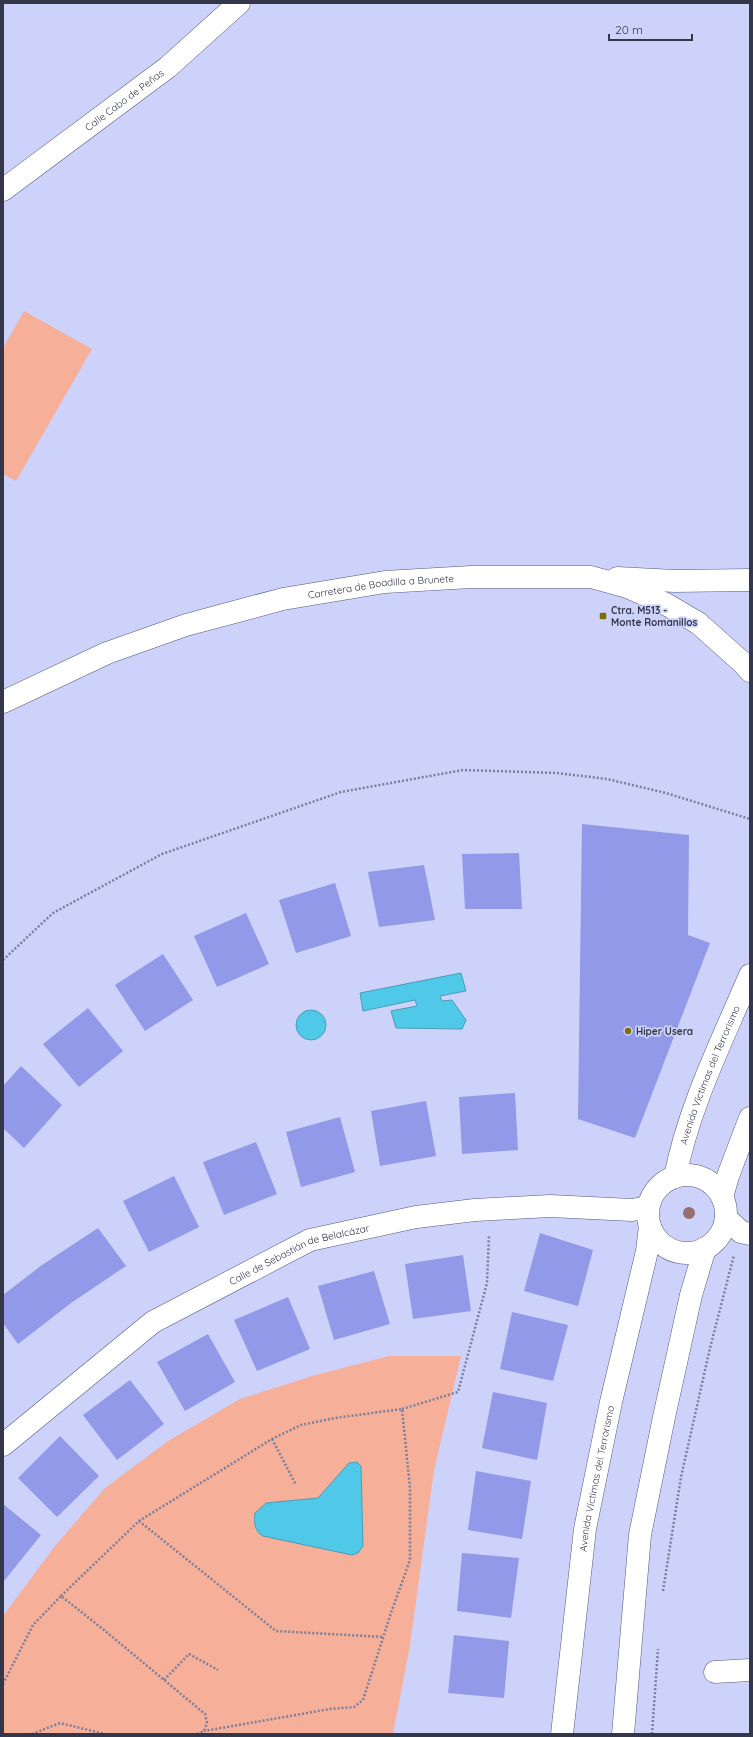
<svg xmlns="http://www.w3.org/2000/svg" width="753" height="1737" font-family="Quicksand,sans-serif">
<rect width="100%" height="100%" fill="#cdd2fa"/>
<path fill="#f6af98" d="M 24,311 L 92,349 L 16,481 L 3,474 L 3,348 Z
M 389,1356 L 461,1356 L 434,1470 L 410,1645 L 393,1734 L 3,1734 L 3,1616 L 55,1546 L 105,1488 L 168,1441 L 240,1399 L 312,1376 Z"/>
<path fill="#50c9e9" stroke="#489db9" d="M 461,973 L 466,991 L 440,996 L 442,1001 L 452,1000 L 466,1020 L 462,1029 L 396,1028 L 391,1011 L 417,1006 L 415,1000 L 363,1011 L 360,993 Z
M296 1025a15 15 0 1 1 30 0a15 15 0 1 1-30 0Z
M 357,1462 L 361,1466 L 363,1546 L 358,1553 L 352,1555 L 263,1536 C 254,1531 254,1522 255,1513 L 266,1503 L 318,1498 L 349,1463 Z"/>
<path fill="#9199e8" d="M 582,824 L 689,835 L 688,935 L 710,943 L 635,1138 L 578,1119 Z
M 519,853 L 522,909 L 465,909 L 462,854 Z
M 424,865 L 435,920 L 379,927 L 368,872 Z
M 335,883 L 351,936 L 296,953 L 279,900 Z
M 246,913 L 269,964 L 217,987 L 194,936 Z
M 163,954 L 193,1000 L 145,1031 L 115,985 Z
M 88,1008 L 123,1051 L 79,1087 L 43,1044 Z
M 21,1066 L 62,1105 L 24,1148 L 3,1128 L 3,1086 Z
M 515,1093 L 518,1150 L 462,1154 L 459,1097 Z
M 426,1101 L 436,1156 L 380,1166 L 371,1111 Z
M 340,1117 L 355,1172 L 301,1187 L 286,1132 Z
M 256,1142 L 277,1194 L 224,1215 L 203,1162 Z
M 174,1176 L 199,1227 L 149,1252 L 123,1201 Z
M 98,1228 L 126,1266 L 71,1303 L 18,1344 L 3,1323 L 3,1295 L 42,1265 Z
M 540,1233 L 593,1250 L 578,1306 L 524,1291 Z
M 463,1255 L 471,1311 L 413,1319 L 405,1264 Z
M 374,1271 L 390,1324 L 334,1340 L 318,1286 Z
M 288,1297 L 310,1349 L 257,1371 L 234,1320 Z
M 512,1312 L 568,1325 L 553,1381 L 500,1369 Z
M 208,1334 L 235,1382 L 185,1411 L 157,1362 Z
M 130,1380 L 164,1424 L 117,1460 L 83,1415 Z
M 493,1392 L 547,1403 L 537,1460 L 482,1448 Z
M 60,1436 L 99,1476 L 57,1517 L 18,1478 Z
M 476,1471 L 531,1481 L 522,1539 L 468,1530 Z
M 3,1504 L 41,1535 L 4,1581 L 3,1580 Z
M 462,1553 L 519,1558 L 511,1618 L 457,1611 Z
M 454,1635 L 509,1641 L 504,1698 L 448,1693 Z"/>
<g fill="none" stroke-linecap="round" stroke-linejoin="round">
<g stroke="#545883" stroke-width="23">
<g id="street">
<path id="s1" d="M 3,190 L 168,67 L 239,3"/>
<circle cx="687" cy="1214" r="39"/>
<path id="s2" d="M 675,1177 C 689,1106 722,1041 750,975"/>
<path d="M 722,1197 L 728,1176 L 750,1118"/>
<path d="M 726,1218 L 741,1232 L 750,1234"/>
<path id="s3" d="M 3,1445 L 153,1322 L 310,1240 L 416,1217 L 475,1210 L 550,1206 L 632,1210 L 648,1207"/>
<path d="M 715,1672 L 750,1670"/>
<path id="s4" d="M 562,1734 L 585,1529 L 611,1402 L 647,1251 L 650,1226"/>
<path d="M 623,1734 L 640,1535 L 664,1417 L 691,1295 L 705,1248"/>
</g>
</g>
<g stroke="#545883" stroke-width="23">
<g id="primary">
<path d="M 617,578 L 675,581 L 750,580"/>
<path id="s5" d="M 3,702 L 107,653 L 186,625 L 283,599 L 385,582 L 471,577 L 591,577 L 627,587 L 664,603 L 698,623 L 743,663 L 750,671"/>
</g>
</g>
<path stroke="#7b7f9c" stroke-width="2.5" stroke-dasharray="2 2" stroke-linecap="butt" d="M 3,960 L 53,913 L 162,854 L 341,792 L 463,770 L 557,773 L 607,779 L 666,793 L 750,819
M 402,1409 L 458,1392 L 487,1283 L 489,1235
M 272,1439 L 296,1485
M 139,1521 L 276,1631 L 383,1637
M 663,1591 L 681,1477 L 710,1348 L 734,1255
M 61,1596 L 139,1521 L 272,1439 L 301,1425 L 335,1418 L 402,1409 L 410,1488 L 410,1560 L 391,1613 L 363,1700 L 354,1707 L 330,1709 L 204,1731
M 164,1680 L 189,1654 L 218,1670
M 3,1684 L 33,1625 L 61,1596 L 104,1630 L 205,1714 L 207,1723 L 204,1731 L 197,1734
M 32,1734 L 60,1723 L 105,1734
M 652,1734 L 658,1649"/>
<use href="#street" stroke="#fff" stroke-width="22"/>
<use href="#primary" stroke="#fff" stroke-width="22"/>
</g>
<circle fill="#976f70" cx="689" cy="1213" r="6"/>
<g fill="#7c6d07" stroke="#cdd2fa" stroke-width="1.5">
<rect x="599" y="612" width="8" height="8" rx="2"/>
<circle cx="628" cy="1031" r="4"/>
</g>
<g text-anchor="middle" stroke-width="3.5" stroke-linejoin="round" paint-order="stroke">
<g font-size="10" fill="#34374a" stroke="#cdd2fa">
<text dy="4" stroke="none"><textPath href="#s1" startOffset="151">Calle Cabo de Peñas</textPath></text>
<text dy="4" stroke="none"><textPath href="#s5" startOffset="398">Carretera de Boadilla a Brunete</textPath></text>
<text dy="4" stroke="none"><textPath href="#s2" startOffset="108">Avenida Víctimas del Terrorismo</textPath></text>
<text dy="4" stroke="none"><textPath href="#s3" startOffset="356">Calle de Sebastián de Belalcázar</textPath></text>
<text dy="4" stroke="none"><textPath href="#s4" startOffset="258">Avenida Víctimas del Terrorismo</textPath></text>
</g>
<g font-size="10" font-weight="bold" fill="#34374a" stroke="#cdd2fa" text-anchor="start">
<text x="611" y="614">Ctra. M513 -<tspan x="611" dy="12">Monte Romanillos</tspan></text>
<text x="636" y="1035">Hiper Usera</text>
</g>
</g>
<rect width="753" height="1737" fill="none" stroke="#34374a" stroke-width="8"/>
<path d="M609 34v6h83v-6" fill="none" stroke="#34374a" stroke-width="2"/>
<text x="615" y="34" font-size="12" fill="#34374a" stroke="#cdd2fa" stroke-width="3" paint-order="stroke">20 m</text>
</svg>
